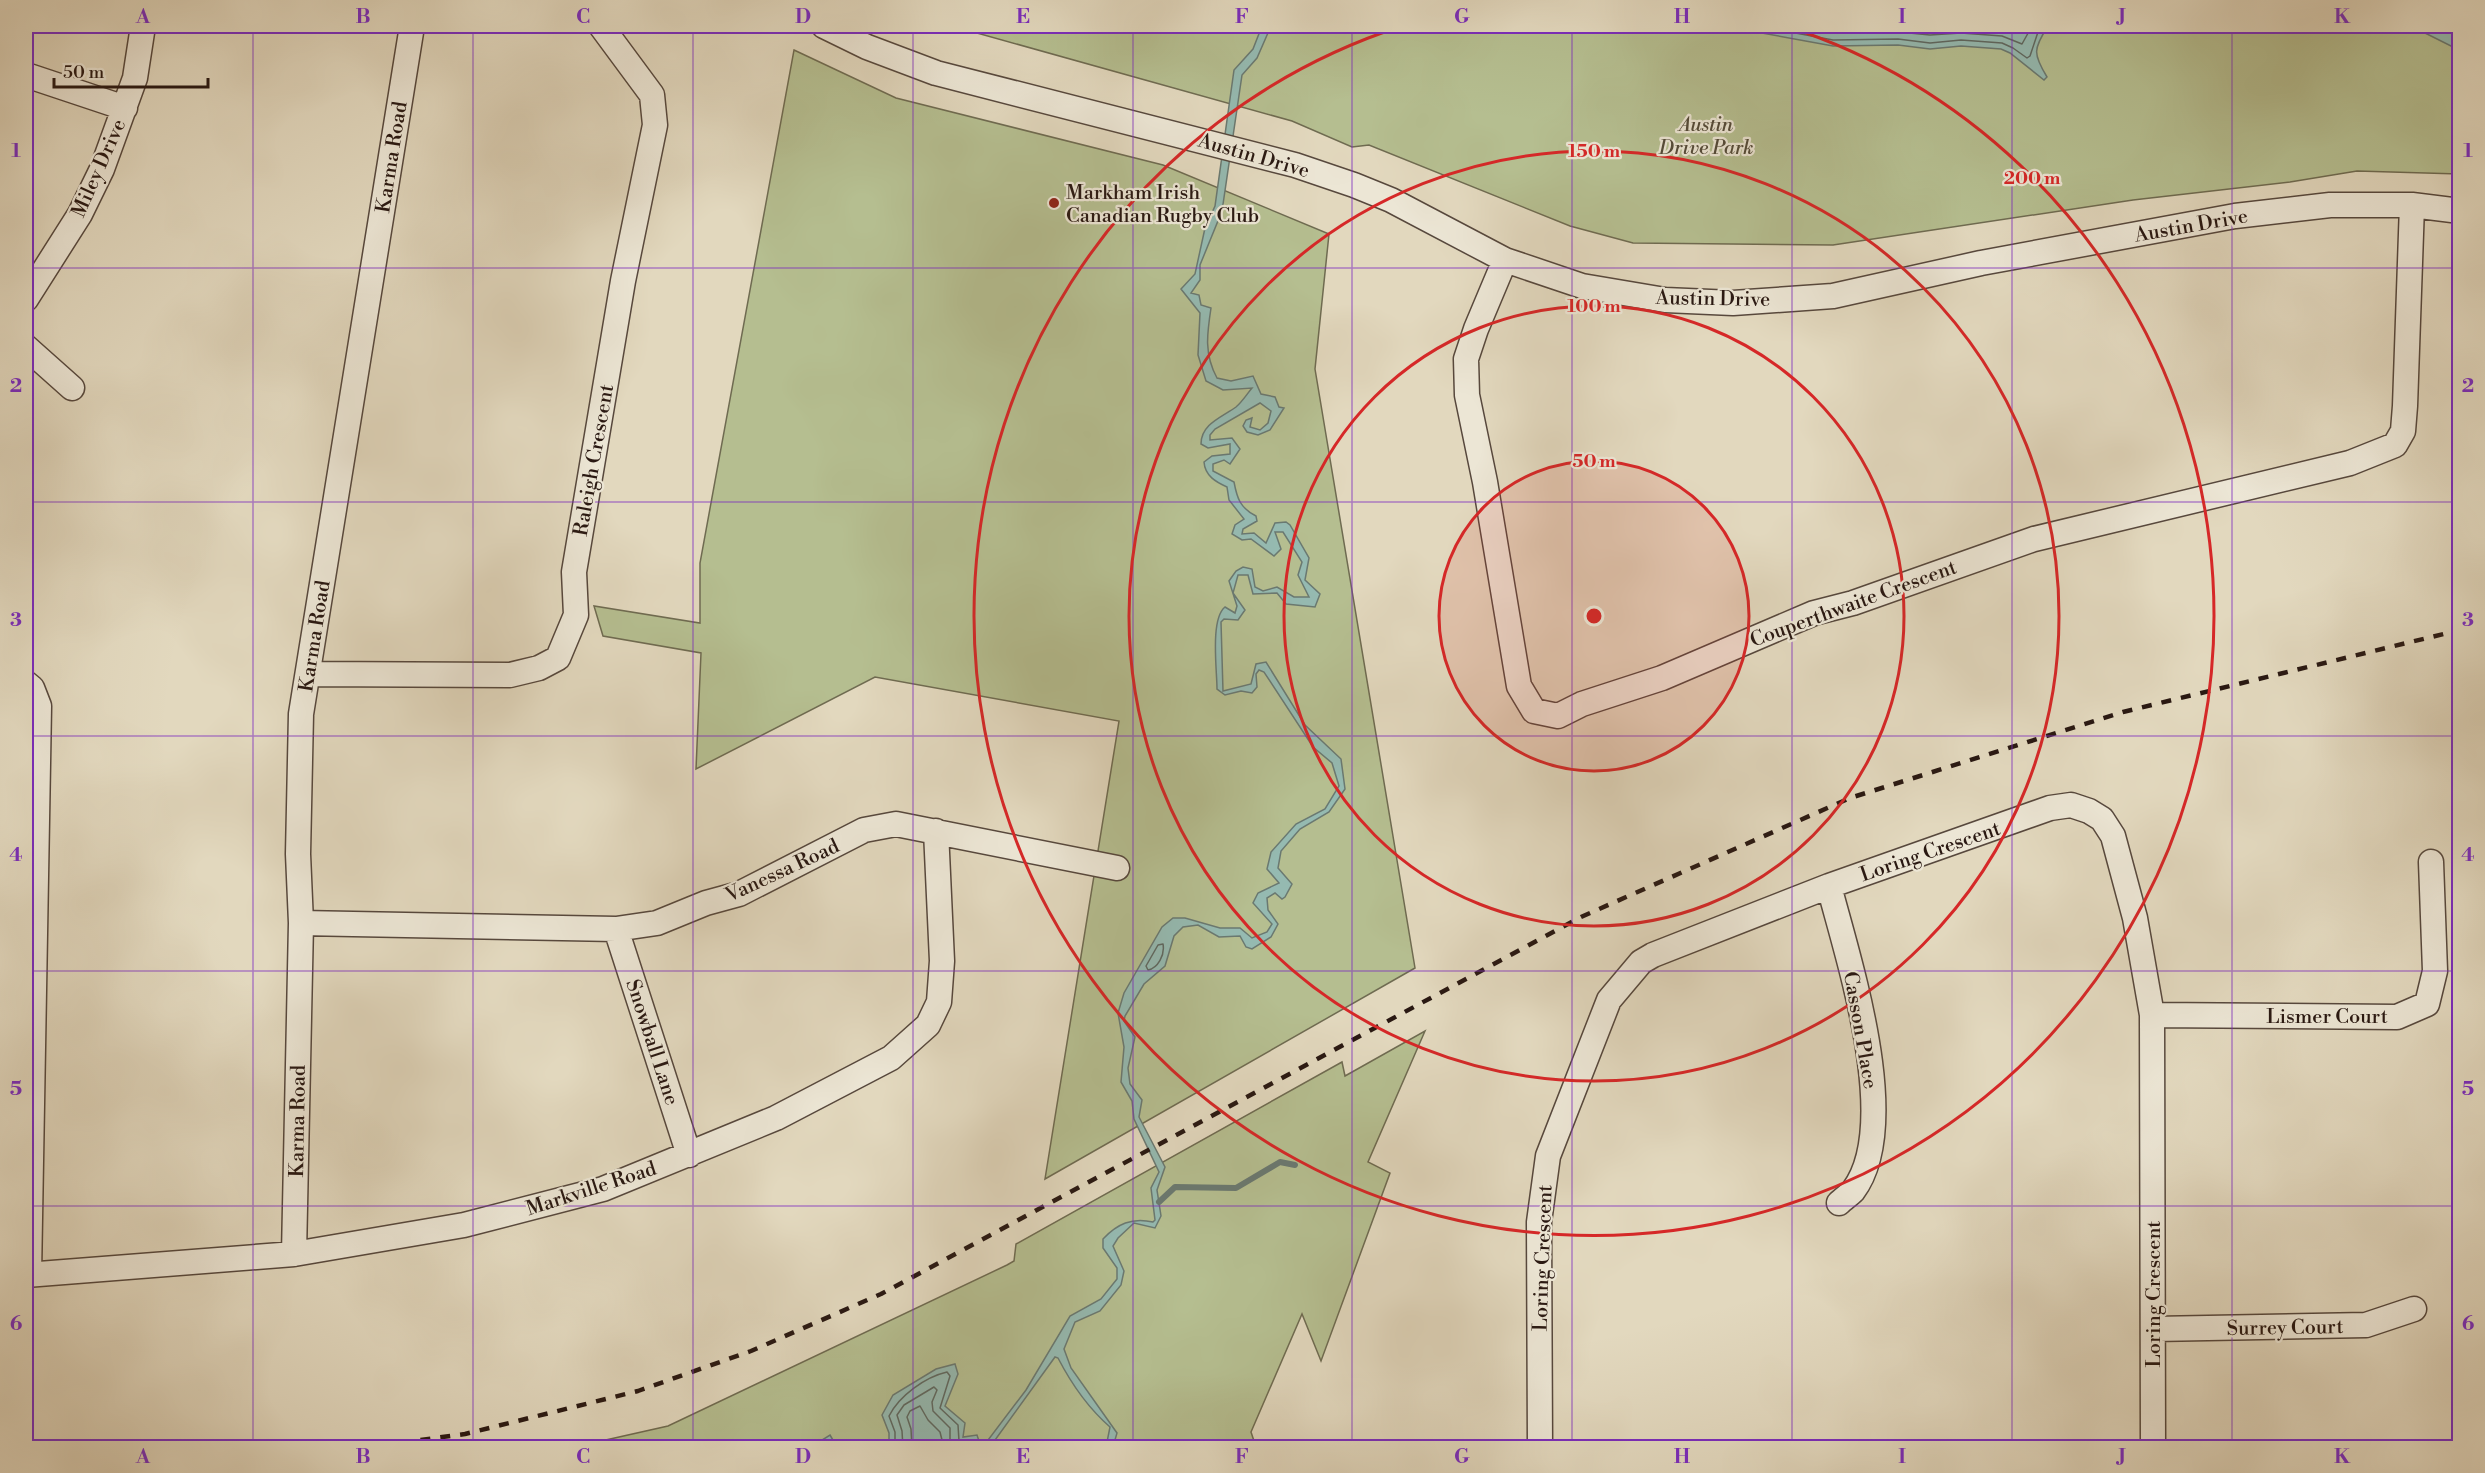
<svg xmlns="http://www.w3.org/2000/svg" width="2485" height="1473" font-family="'Libre Bodoni',serif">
<rect width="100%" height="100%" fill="#e2d8be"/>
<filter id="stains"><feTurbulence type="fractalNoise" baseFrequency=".00333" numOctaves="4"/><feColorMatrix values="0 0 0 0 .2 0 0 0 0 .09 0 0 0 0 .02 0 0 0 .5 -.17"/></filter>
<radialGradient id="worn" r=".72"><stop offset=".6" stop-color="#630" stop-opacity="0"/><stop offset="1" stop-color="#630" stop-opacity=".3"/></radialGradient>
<path fill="#b5be90" stroke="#6f6b51" stroke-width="1.5" d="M 952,26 L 2459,26 L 2459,174 L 2357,171 L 2290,182 L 2133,200 L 1833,245 L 1633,243 L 1570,226 L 1369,145 L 1352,147 L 1292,121 Z
M 794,50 L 896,98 L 1163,165 L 1329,234 L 1315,369 L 1415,968 L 1045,1179 L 1119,721 L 875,677 L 696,769 L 701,653 L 603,636 L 594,606 L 700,623 L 700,563 Z
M 1425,1031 L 1368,1162 L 1390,1173 L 1321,1361 L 1302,1314 L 1251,1432 L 1256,1447 L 570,1448 L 668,1426 L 1007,1265 L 1014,1261 L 1016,1244 L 1342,1062 L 1345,1076 Z"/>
<path fill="#95bab1" stroke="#6a7971" stroke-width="1.5" d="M 1262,26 L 1271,26 L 1257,58 L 1242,75 L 1222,211 L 1200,265 L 1200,280 L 1191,293 L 1199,295 L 1201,305 L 1211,308 C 1207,334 1204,354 1217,378 L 1231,381 L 1253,376 L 1261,394 L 1275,397 L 1279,407 L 1284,408 L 1270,430 L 1258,435 L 1247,432 L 1243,426 L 1246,420 L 1252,418 L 1250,427 L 1260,430 L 1268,423 L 1271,411 L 1260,403 L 1215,429 L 1210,435 L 1210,440 L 1232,438 L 1240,449 L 1230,464 L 1224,460 L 1213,464 L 1213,471 L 1234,482 C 1237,498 1240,508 1256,516 L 1257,521 L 1243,529 L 1242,534 L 1254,533 L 1266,543 L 1275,523 L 1286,522 L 1290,525 L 1309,558 L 1305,580 L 1320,594 L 1315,607 L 1286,604 L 1277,593 L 1253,594 L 1248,575 L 1238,575 L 1233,593 L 1245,610 L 1238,620 L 1224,619 L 1221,622 L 1223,691 L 1251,684 L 1256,664 L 1266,662 L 1305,725 L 1341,759 L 1345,789 L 1329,812 L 1300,829 L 1281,851 L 1278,868 L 1292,884 L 1285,897 L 1282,899 L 1275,893 L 1267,898 L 1268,910 L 1278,924 L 1271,937 L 1252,949 L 1246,947 L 1240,936 L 1219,937 L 1198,925 L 1183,927 L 1174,936 L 1165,966 L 1144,984 L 1125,1016 L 1124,1021 L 1135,1037 L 1128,1068 L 1130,1084 L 1142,1100 L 1139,1117 L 1165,1167 L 1157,1190 L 1161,1216 L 1155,1228 L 1134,1223 L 1118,1238 L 1113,1246 L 1124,1271 L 1121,1285 L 1100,1311 L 1075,1322 L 1064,1349 L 1071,1368 L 1117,1433 L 1113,1447 L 1106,1447 L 1110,1427 C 1087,1407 1072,1385 1058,1358 L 1055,1357 L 990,1447 L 982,1448 L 1026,1390 L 1070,1316 L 1101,1299 L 1117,1279 L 1117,1268 L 1103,1248 L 1103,1239 C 1117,1224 1132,1217 1153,1222 L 1155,1220 L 1151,1188 L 1159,1172 L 1134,1119 L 1132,1101 L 1121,1082 L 1124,1047 L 1118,1013 L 1124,993 L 1162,927 L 1173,918 L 1185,918 L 1220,928 L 1240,928 L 1252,938 L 1267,932 L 1272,924 L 1253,903 L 1258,893 L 1279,883 L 1267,869 L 1271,852 L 1296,824 L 1325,809 L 1339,786 L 1332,763 L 1313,747 L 1264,672 L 1259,670 L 1256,674 L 1257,687 L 1252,693 L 1241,691 L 1225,695 L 1217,689 C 1217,670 1210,619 1225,607 L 1235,613 L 1237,606 L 1229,581 L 1236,571 L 1243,567 L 1252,569 L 1255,587 L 1263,591 L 1277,587 L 1294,597 L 1309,597 L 1298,575 L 1302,562 L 1283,532 L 1275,532 L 1281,549 L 1274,556 L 1251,539 L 1242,540 L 1232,534 L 1235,525 L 1244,519 L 1229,500 L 1227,487 C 1216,482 1205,476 1204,462 L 1212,456 L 1230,454 L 1230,444 L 1208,448 L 1201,444 C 1201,424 1222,417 1236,407 C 1242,402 1247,394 1252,388 L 1223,390 L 1206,381 L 1198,355 L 1200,313 L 1181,289 L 1195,274 L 1205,228 L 1215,206 L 1234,70 L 1253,49 Z
M 1739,26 L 2048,26 C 2033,49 2033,54 2047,77 L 2044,80 L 2010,53 L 2001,49 L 1961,46 L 1930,49 L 1898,45 L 1833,46 L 1762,33 Z
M 2411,26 L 2459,26 L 2459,50 Z
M 955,1364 L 958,1374 L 945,1406 L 965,1423 L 963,1437 L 977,1435 L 981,1447 L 889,1447 L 889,1433 L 882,1415 L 893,1395 L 936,1369 Z
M 830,1435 L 837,1447 L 811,1447 Z"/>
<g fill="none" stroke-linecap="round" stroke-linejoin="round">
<path stroke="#5f6962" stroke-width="1.5" d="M 1758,26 L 1833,40 L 1898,39 L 1930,43 L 1961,40 L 2002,43 L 2013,48 L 2027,58 L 2030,56 L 2040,26
M 1795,26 L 1834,33 L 1899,32 L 1930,35 L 1961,33 L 2002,36 L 2022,44 L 2032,26
M 1163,944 C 1165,955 1158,968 1148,970 L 1146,966 L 1158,945 Z
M 895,1448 L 895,1432 L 889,1416 C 899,1396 925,1377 947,1372 L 950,1376 L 940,1408 L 958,1425 L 959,1441 L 964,1443 L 972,1442 L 975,1448
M 903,1448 L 902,1431 L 897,1415 L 904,1405 L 934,1387 L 937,1390 L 932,1402 L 933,1411 L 950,1428 L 950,1440 L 955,1448
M 912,1448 L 911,1429 L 907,1417 L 910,1411 L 920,1406 L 928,1420 L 940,1432 L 944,1448"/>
<path stroke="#6a7971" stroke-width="6" d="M 1159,1202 L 1175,1187 L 1236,1188 L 1280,1162 L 1295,1165"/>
<g stroke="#57483d" stroke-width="27">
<path id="minor" d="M 824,26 L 867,47 L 936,73 L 1295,165 L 1354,185 L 1391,200 L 1505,260 L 1582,286 L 1665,300 L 1733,303 L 1833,296 L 1981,263 L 2235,216 L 2330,205 L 2412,205 L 2460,211
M 26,75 L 125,108
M 1505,260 L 1476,329 L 1466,359 L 1467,395 L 1485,482 L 1519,686 L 1534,711 L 1558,716 L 1582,704 L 1662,678 L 1814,613 L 1853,603 L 2034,539 L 2350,463 L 2395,445 L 2403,431 L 2405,406 L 2412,205
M 26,299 L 80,214 L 102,169 L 135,78 L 143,26
M 26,347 L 72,388
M 308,674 L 510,675 L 539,668 L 558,658 L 576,615 L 574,572 L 623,281 L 655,125 L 652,95 L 601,26
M 26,683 L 32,688 L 39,706 L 29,1275
M 1829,886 C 1848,959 1903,1125 1853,1191 C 1849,1195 1843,1199 1839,1203
M 301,923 L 616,929 L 657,923 L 706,903 L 739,894 L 864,830 L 896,824 L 1117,868
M 616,929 L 689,1155
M 2152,1015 L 2397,1017 L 2427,1004 L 2435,971 L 2431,862
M 294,1254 L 301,923 L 298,854 L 301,714 L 412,26
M 26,1275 L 294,1254 L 464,1225 L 603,1189 L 776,1118 L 891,1058 L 928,1025 L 939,1002 L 942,961 L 936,831
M 2154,1329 L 2366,1325 L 2414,1309
M 1540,1448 L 1539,1222 L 1548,1156 L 1609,1000 L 1641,962 L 1653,955 L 1829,886 L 2050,808 L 2071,805 L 2089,811 L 2102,819 L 2113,836 L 2135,918 L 2152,1015 L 2153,1448"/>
</g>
<use href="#minor" stroke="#ece6d5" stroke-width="24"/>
<path stroke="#291812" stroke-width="4.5" stroke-dasharray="10 10" stroke-linecap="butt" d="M 361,1448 L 465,1434 L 638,1391 L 751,1351 L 881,1294 L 1581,917 L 1850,798 L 2123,712 L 2460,630"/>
</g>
<path fill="none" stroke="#7b2cbf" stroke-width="1.5" stroke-opacity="0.55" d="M 253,26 L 253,1448M 473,26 L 473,1448M 693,26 L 693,1448M 913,26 L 913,1448M 1133,26 L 1133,1448M 1352,26 L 1352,1448M 1572,26 L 1572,1448M 1792,26 L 1792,1448M 2012,26 L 2012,1448M 2232,26 L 2232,1448M 26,268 L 2460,268M 26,502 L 2460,502M 26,736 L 2460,736M 26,971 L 2460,971M 26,1206 L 2460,1206"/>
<circle cx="1594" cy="616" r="155" fill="#d62828" fill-opacity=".12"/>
<g fill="none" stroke="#d62828" stroke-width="3">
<circle cx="1594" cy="616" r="155"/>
<circle cx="1594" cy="616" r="310"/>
<circle cx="1594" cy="616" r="465"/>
<path d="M1786 26A620 620 0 1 1 1402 26"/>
</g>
<circle fill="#8f2418" stroke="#ece6d5" stroke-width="2" cx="1054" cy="203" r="6"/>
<g text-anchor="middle" stroke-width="4.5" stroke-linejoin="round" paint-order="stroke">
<g font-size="20" font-style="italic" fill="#534a38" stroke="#ece6d5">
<text x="1706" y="131">Austin<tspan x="1706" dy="23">Drive Park</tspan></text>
</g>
<g font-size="20" fill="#291812" stroke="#ece6d5">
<text transform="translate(1254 155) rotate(16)" y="7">Austin Drive</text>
<text transform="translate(391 157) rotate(-81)" y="7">Karma Road</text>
<text transform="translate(98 168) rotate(-66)" y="7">Miley Drive</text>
<text transform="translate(2191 225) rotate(-10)" y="7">Austin Drive</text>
<text transform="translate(1713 298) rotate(1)" y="7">Austin Drive</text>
<text transform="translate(593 460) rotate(-80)" y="7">Raleigh Crescent</text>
<text transform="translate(1853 603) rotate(-20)" y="7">Couperthwaite Crescent</text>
<text transform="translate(314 636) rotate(-81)" y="7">Karma Road</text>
<text transform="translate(1930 851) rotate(-19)" y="7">Loring Crescent</text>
<text transform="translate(782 870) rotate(-25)" y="7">Vanessa Road</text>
<text x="2327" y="1023">Lismer Court</text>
<text transform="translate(1861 1030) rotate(80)" y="7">Casson Place</text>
<text transform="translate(653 1042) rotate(72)" y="7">Snowball Lane</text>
<text transform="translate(297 1121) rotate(-89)" y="7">Karma Road</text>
<text transform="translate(591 1188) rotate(-18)" y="7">Markville Road</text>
<text transform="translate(1542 1258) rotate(-88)" y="7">Loring Crescent</text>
<text transform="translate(2153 1294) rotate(-90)" y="7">Loring Crescent</text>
<text transform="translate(2285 1327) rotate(-1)" y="7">Surrey Court</text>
</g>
<g font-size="20" fill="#291812" stroke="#ece6d5" text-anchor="start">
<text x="1066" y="199">Markham Irish<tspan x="1066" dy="23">Canadian Rugby Club</tspan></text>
</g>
</g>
<circle cx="1594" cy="616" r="9" fill="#d62828" stroke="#ece6d5" stroke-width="3"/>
<g font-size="18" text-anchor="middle" font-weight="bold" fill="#d62828" stroke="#ece6d5" stroke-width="4.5" stroke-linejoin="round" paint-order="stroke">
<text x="1594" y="157">150 m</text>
<text x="2032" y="184">200 m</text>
<text x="1594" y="312">100 m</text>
<text x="1594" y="467">50 m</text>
</g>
<rect width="2485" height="1473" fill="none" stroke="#e2d8be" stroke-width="66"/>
<path d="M54 78v9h154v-9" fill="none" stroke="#291812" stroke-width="3"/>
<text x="63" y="78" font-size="18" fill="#291812" stroke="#ece6d5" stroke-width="4.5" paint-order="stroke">50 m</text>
<rect x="33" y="33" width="2419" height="1407" fill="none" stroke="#7b2cbf" stroke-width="2"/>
<g font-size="20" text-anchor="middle" font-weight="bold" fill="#7b2cbf">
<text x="143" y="23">A</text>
<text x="363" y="23">B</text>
<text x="583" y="23">C</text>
<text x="803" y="23">D</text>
<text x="1023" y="23">E</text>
<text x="1242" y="23">F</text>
<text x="1462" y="23">G</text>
<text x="1682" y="23">H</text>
<text x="1902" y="23">I</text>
<text x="2122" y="23">J</text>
<text x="2342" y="23">K</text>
<text x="16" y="157">1</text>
<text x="2468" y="157">1</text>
<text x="16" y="392">2</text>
<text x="2468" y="392">2</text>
<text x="16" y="626">3</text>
<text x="2468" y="626">3</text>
<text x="16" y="861">4</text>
<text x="2468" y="861">4</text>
<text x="16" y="1095">5</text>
<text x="2468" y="1095">5</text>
<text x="16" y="1330">6</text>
<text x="2468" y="1330">6</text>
<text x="143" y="1463">A</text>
<text x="363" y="1463">B</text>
<text x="583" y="1463">C</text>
<text x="803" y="1463">D</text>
<text x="1023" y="1463">E</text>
<text x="1242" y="1463">F</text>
<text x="1462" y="1463">G</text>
<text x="1682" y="1463">H</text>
<text x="1902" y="1463">I</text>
<text x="2122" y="1463">J</text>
<text x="2342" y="1463">K</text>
</g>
<rect width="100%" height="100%" filter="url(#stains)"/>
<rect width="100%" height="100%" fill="url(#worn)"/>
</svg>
